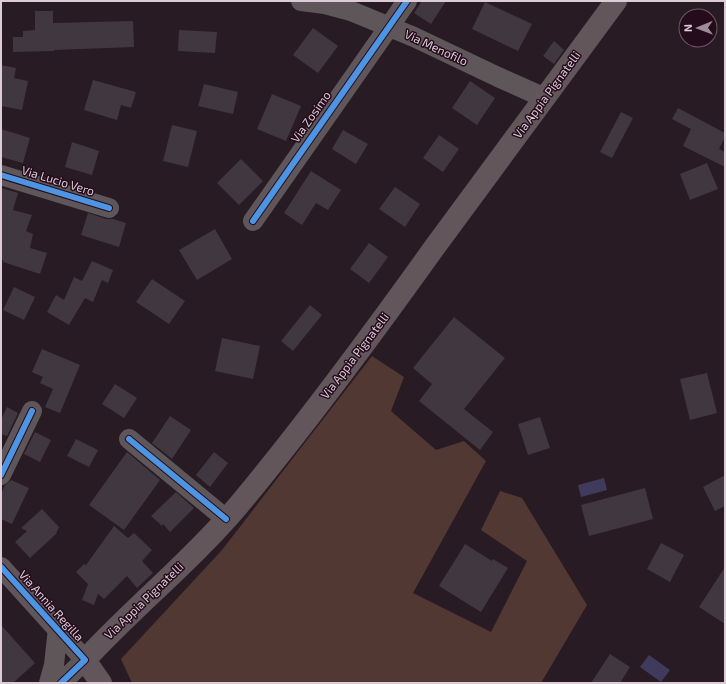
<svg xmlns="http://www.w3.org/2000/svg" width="726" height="684" font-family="'Exo 2',sans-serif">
<rect width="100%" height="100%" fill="#281b24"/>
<path fill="#513832" d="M 372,356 L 404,377 L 391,411 L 436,450 L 464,441 L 486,461 L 413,593 L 491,632 L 527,561 L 481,530 L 500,491 L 522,498 L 587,605 L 541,683 L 132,683 L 121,659 L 222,550 Z"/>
<path fill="#403b5d" d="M 604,478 L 607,490 L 581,497 L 578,485 Z
M 649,655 L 670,670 L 661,682 L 640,667 Z"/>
<path fill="#413741" d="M 422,1 L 446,1 L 431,24 L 414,13 Z
M 485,2 L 532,24 L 518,51 L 472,29 Z
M 35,11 L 53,11 L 53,23 L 133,21 L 134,47 L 54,50 L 54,51 L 13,52 L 13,37 L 23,37 L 23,31 L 35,30 Z
M 313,28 L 338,46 L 318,73 L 293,55 Z
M 179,30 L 217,32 L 215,53 L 178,51 Z
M 554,41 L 564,50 L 554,64 L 543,56 Z
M 1,65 L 16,68 L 14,78 L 28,81 L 22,110 L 1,106 Z
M 93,80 L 136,92 L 131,108 L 121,105 L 117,120 L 84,110 Z
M 470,81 L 495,98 L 477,125 L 452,108 Z
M 204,84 L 238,92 L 233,114 L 198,106 Z
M 272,94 L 301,106 L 286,141 L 257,129 Z
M 678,108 L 725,133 L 725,137 L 719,149 L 725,152 L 725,167 L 683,146 L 691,129 L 672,119 Z
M 621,112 L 633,118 L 612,158 L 600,152 Z
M 172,125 L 197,131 L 188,167 L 163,161 Z
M 1,129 L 30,138 L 23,163 L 1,157 Z
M 343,130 L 368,144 L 356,164 L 332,149 Z
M 439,135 L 459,149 L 443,172 L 423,158 Z
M 72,142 L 99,151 L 92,175 L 65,167 Z
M 241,159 L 263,181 L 239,205 L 217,183 Z
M 707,163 L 718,189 L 690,200 L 680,174 Z
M 311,171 L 341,190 L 328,210 L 316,203 L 302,225 L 284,213 Z
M 395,187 L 420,204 L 405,227 L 379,209 Z
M 1,188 L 18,193 L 13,210 L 32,215 L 26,231 L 33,234 L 30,248 L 47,253 L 40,274 L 3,262 L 3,260 L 1,259 Z
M 88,213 L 106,219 L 113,219 L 126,223 L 119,247 L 81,235 Z
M 215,229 L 232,259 L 197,280 L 179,250 Z
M 369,243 L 388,257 L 369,283 L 350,269 Z
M 92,261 L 113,270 L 108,283 L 102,280 L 93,302 L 85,298 L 69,325 L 47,312 L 56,295 L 64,300 L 74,277 L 82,281 Z
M 152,279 L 185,301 L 169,324 L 136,302 Z
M 14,287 L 35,297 L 24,320 L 3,310 Z
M 310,305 L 322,315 L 293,351 L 281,341 Z
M 454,317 L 505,358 L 464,409 L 493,432 L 480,450 L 419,401 L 432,384 L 413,368 Z
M 222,338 L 260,346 L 253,379 L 215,371 Z
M 42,349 L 80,365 L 60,413 L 45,407 L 53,389 L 40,383 L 43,377 L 32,372 Z
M 707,373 L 717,413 L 690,420 L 680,379 Z
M 115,384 L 137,398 L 124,418 L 102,404 Z
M 7,407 L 18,413 L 7,436 L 1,434 L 1,420 Z
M 170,416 L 191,430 L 172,459 L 152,443 Z
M 540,417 L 550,448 L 528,455 L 518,424 Z
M 35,432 L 51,440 L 40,462 L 24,454 Z
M 76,439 L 98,450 L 89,467 L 67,456 Z
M 127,452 L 160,480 L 124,530 L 89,505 Z
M 214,452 L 228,463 L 210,487 L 196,475 Z
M 725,475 L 725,506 L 715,511 L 703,487 Z
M 11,480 L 29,488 L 12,524 L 1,519 L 1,494 L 5,485 Z
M 645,488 L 653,519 L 589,536 L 581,505 Z
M 176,492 L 194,508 L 170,532 L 163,524 L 162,526 L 151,516 Z
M 42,509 L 59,527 L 56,534 L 30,558 L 15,542 L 27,531 L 21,528 Z
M 114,526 L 128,538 L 134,533 L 152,550 L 142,561 L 153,573 L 137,588 L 127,576 L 104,599 L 98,594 L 94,605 L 82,600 L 88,584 L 76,572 L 84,564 L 86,565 Z
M 661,543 L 684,555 L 670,582 L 647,569 Z
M 465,544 L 492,561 L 493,559 L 508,568 L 481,612 L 439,586 Z
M 725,567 L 725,624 L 699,607 Z
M 1,625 L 35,663 L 13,683 L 1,683 Z
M 610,654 L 630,667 L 620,683 L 591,683 Z"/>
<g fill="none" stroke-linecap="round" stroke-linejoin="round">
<path stroke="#5f565a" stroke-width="20" d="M 301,1 L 325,4 L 351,11 L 414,37 L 498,77 L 545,98
M 1,175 L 109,208
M 253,221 L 407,1
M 129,439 L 226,519
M 1,475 L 32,411
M 1,567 L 85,660 L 61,683
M 49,683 L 54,665 L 58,628"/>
<path stroke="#62565b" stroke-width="22" d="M 101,683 L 85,660 C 134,607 191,561 238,506 C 307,423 371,336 434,248 C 495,166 555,83 616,1"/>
<g stroke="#240c1c" stroke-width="8">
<path id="cycleway" d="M 1,175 L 109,208
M 253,221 L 407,1
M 129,439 L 226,519
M 1,475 L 32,411
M 1,567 L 85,660 L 61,683"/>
</g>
<use href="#cycleway" stroke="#4d94e3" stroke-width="6"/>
</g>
<g text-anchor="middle" stroke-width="3" stroke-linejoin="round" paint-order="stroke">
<g font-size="12" fill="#ddcbd5" stroke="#240c1c">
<text transform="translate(436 48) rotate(25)" y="4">Via Menofilo</text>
<text transform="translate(547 95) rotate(-54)" y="4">Via Appia Pignatelli</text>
<text transform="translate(311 117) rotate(-55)" y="4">Via Zosimo</text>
<text transform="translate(58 181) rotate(17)" y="4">Via Lucio Vero</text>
<text transform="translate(355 356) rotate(-53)" y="4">Via Appia Pignatelli</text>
<text transform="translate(144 601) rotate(-44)" y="4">Via Appia Pignatelli</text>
<text transform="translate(51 606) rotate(48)" y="4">Via Annia Regilla</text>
</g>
</g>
<rect width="726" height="684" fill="none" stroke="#ddcbd5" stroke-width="4"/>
<g transform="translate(698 28) rotate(269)"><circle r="19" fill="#240c1c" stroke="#6e5866"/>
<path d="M0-3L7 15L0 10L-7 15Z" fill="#9e8d97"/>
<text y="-6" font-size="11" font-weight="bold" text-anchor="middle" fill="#ddcbd5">N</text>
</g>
</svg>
